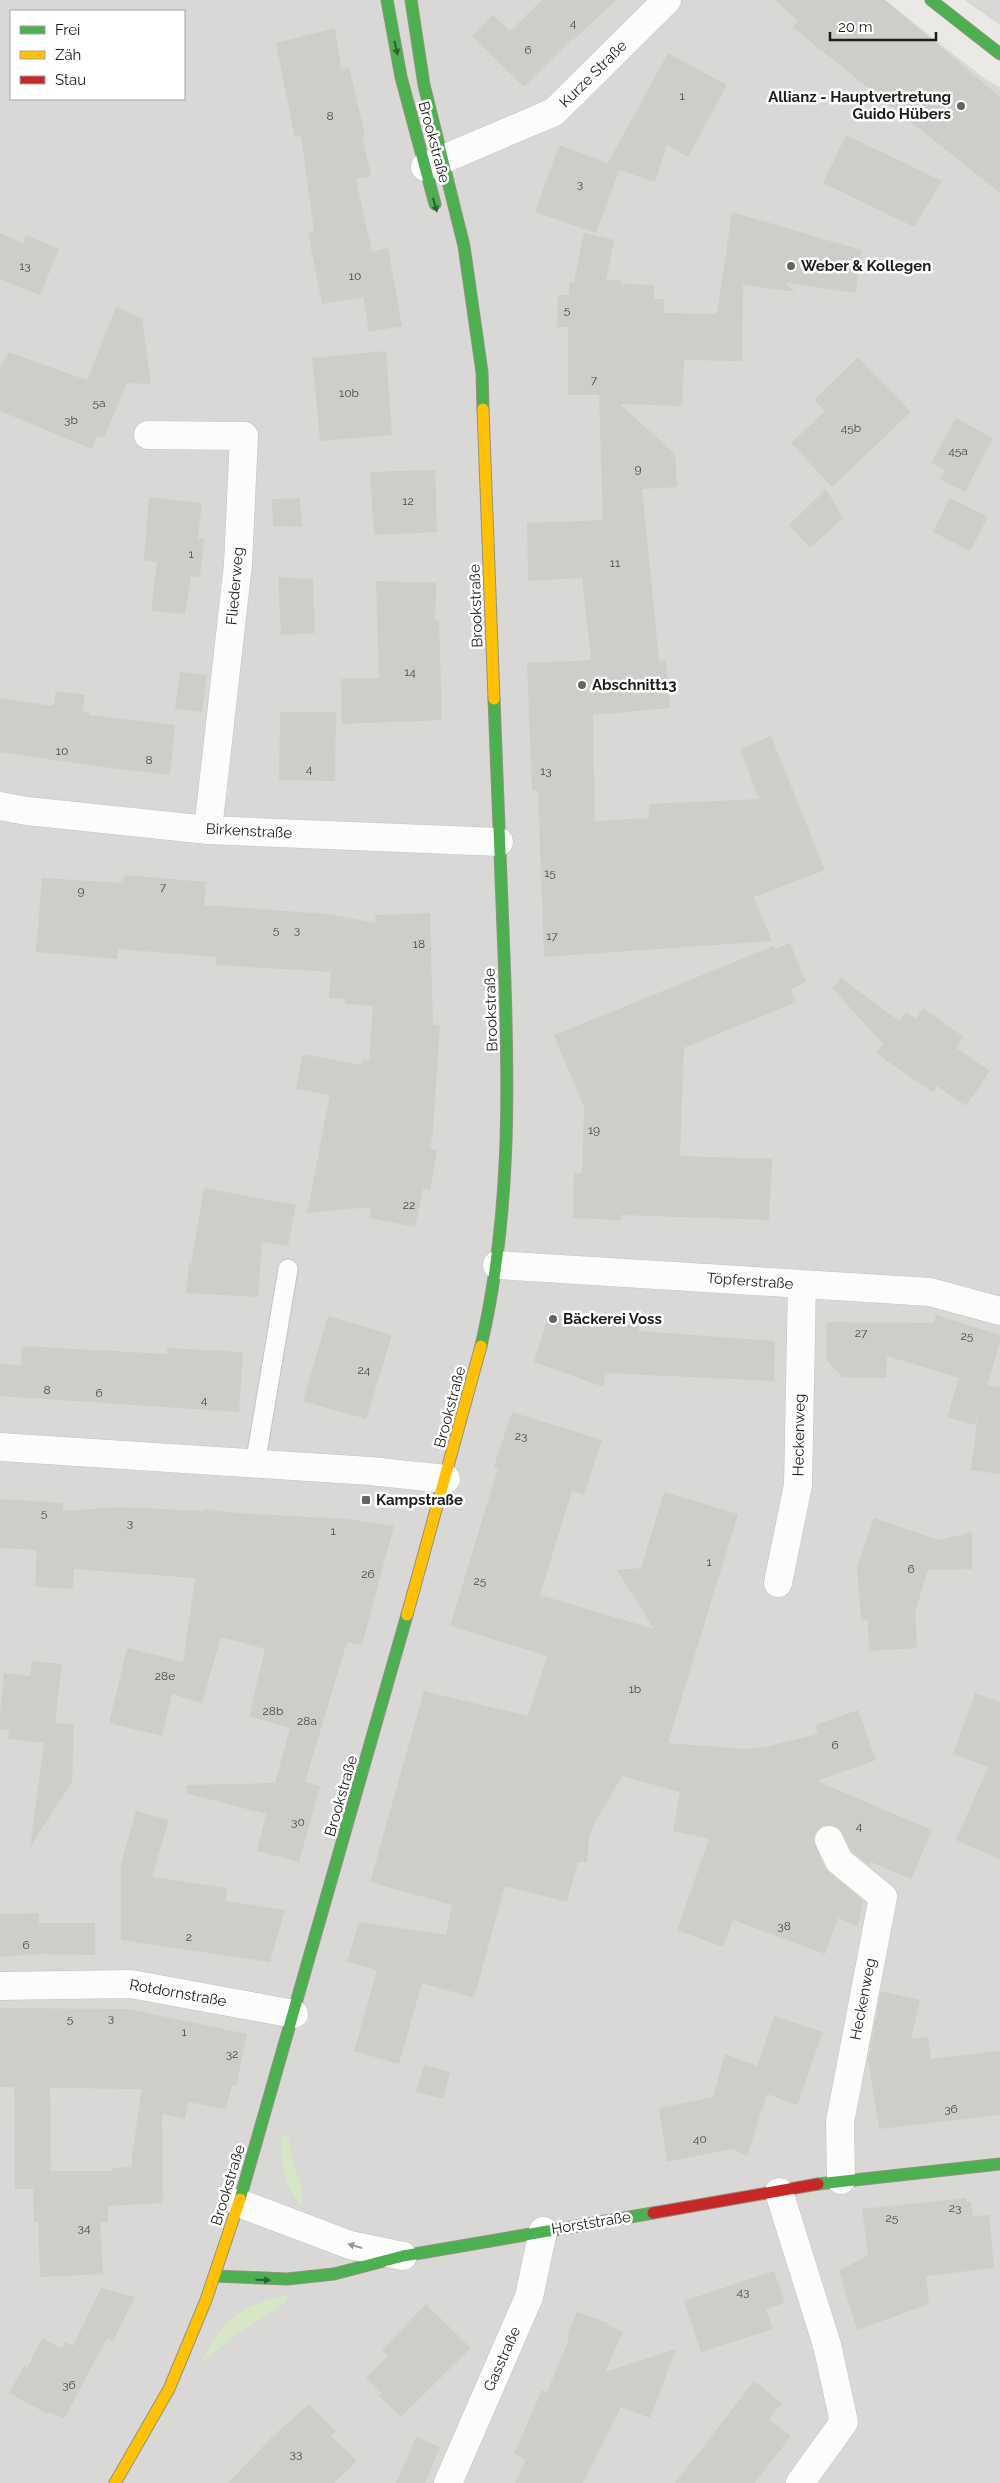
<svg xmlns="http://www.w3.org/2000/svg" width="1000" height="2483" font-family="Raleway,sans-serif">
<rect width="100%" height="100%" fill="#eae9e5"/>
<path fill="#d9d8d6" fill-rule="evenodd" d="M 0,0 L 885,0 L 985,79 L 1000,87 L 1000,2483 L 0,2483 ZM 11,11 L 184,11 L 184,99 L 11,99 Z
M 964,0 L 1000,0 L 1000,25 Z"/>
<path fill="#d8d8d6" d="M 545,973 L 574,973 L 576,1023 L 547,1024 Z
M 716,1394 L 780,1397 L 787,1482 L 734,1489 L 722,1477 L 709,1433 Z"/>
<path fill="#d6e7c5" d="M 283,2135 L 288,2136 C 290,2145 291,2154 293,2163 C 298,2179 306,2188 300,2205 C 285,2186 278,2159 283,2135 Z
M 287,2295 L 287,2300 L 279,2307 L 234,2336 L 202,2363 C 221,2319 242,2305 287,2295 Z"/>
<path fill="#cecdca" fill-rule="evenodd" d="M 542,0 L 616,0 L 573,40 L 572,39 L 524,87 L 472,36 L 493,15 L 510,31 Z
M 775,0 L 885,0 L 1000,97 L 1000,193 L 792,27 L 798,21 Z
M 335,28 L 341,69 L 349,67 L 365,135 L 362,135 L 371,176 L 356,179 L 372,252 L 388,248 L 402,326 L 369,332 L 363,297 L 322,304 L 308,233 L 314,232 L 301,136 L 295,137 L 276,43 Z
M 668,53 L 727,85 L 688,157 L 667,145 L 655,182 L 619,170 L 596,233 L 535,212 L 559,145 L 608,163 Z
M 846,135 L 942,181 L 914,227 L 823,183 Z
M 732,212 L 861,250 L 856,293 L 786,283 L 795,292 L 743,285 L 742,361 L 684,360 L 682,406 L 620,404 L 675,454 L 677,487 L 642,489 L 659,661 L 666,660 L 670,708 L 593,715 L 595,821 L 649,818 L 649,804 L 759,799 L 740,749 L 771,736 L 825,870 L 754,897 L 772,941 L 544,957 L 538,791 L 532,791 L 527,663 L 591,660 L 582,578 L 528,581 L 527,523 L 603,520 L 599,395 L 568,395 L 568,327 L 557,327 L 558,295 L 569,295 L 569,282 L 574,282 L 584,233 L 614,240 L 606,280 L 621,280 L 621,284 L 654,285 L 654,299 L 664,299 L 664,313 L 717,314 Z
M 0,233 L 23,243 L 26,235 L 59,249 L 40,295 L 0,279 Z
M 116,307 L 142,318 L 151,384 L 127,383 L 104,438 L 97,436 L 92,449 L 0,411 L 0,367 L 8,352 L 87,380 Z
M 386,351 L 392,435 L 320,441 L 312,358 Z
M 858,357 L 911,412 L 832,487 L 791,443 L 825,411 L 814,400 Z
M 956,418 L 993,438 L 965,492 L 940,479 L 945,470 L 931,463 Z
M 435,470 L 437,532 L 374,535 L 370,472 Z
M 826,489 L 843,518 L 810,548 L 789,525 Z
M 149,497 L 202,503 L 198,538 L 204,539 L 200,577 L 191,576 L 185,614 L 151,611 L 157,562 L 144,560 Z
M 300,498 L 302,527 L 273,526 L 272,499 Z
M 950,498 L 988,517 L 970,551 L 933,532 Z
M 278,577 L 313,579 L 315,633 L 281,635 Z
M 376,581 L 436,583 L 435,621 L 439,620 L 442,720 L 342,724 L 341,679 L 379,678 Z
M 180,672 L 207,675 L 202,712 L 175,709 Z
M 56,691 L 85,695 L 82,711 L 89,712 L 89,715 L 175,725 L 170,775 L 95,766 L 0,752 L 0,698 L 53,706 Z
M 280,712 L 336,712 L 335,781 L 279,780 Z
M 124,875 L 206,882 L 204,905 L 327,914 L 376,923 L 375,915 L 430,913 L 433,1025 L 440,1026 L 433,1131 L 430,1149 L 437,1150 L 430,1190 L 423,1189 L 415,1227 L 369,1218 L 371,1207 L 307,1213 L 330,1095 L 296,1089 L 303,1054 L 363,1065 L 363,1060 L 369,1061 L 373,1006 L 345,1004 L 345,999 L 329,998 L 331,972 L 216,965 L 216,957 L 118,949 L 117,959 L 36,952 L 42,878 L 123,883 Z
M 790,943 L 806,982 L 791,989 L 796,1002 L 684,1048 L 680,1156 L 772,1159 L 769,1220 L 621,1215 L 621,1220 L 573,1218 L 574,1173 L 582,1173 L 584,1107 L 554,1035 L 774,946 L 775,949 Z
M 841,978 L 899,1021 L 906,1012 L 916,1019 L 923,1008 L 964,1037 L 956,1048 L 990,1071 L 966,1106 L 937,1086 L 933,1093 L 876,1053 L 883,1044 L 832,988 Z
M 204,1188 L 296,1205 L 288,1246 L 262,1242 L 258,1297 L 186,1293 L 189,1263 L 191,1264 Z
M 549,1314 L 595,1316 L 594,1324 L 639,1326 L 639,1331 L 775,1341 L 774,1381 L 605,1373 L 604,1387 L 534,1362 Z
M 936,1315 L 1000,1335 L 1000,1342 L 987,1386 L 1000,1387 L 1000,1474 L 971,1470 L 978,1415 L 975,1425 L 947,1417 L 959,1378 L 887,1356 L 886,1378 L 842,1377 L 826,1359 L 827,1322 L 934,1323 Z
M 328,1316 L 392,1335 L 366,1419 L 303,1401 Z
M 22,1346 L 167,1354 L 167,1348 L 243,1352 L 239,1412 L 0,1396 L 0,1364 L 21,1365 Z
M 512,1412 L 602,1440 L 584,1495 L 572,1491 L 540,1595 L 654,1629 L 617,1570 L 641,1568 L 664,1492 L 738,1514 L 668,1743 L 743,1749 L 765,1747 L 818,1734 L 815,1725 L 858,1710 L 876,1760 L 817,1781 L 932,1830 L 911,1879 L 871,1862 L 870,1866 L 852,1851 L 838,1827 L 831,1825 L 822,1826 L 816,1832 L 813,1839 L 825,1868 L 863,1901 L 858,1927 L 838,1918 L 825,1954 L 733,1920 L 723,1947 L 677,1930 L 709,1839 L 673,1831 L 680,1792 L 622,1776 L 594,1824 L 589,1837 L 587,1862 L 578,1862 L 567,1902 L 505,1886 L 474,1998 L 422,1983 L 399,2064 L 354,2051 L 377,1970 L 347,1962 L 359,1922 L 446,1935 L 452,1905 L 370,1882 L 424,1691 L 528,1716 L 547,1656 L 450,1626 L 498,1468 L 494,1466 Z
M 0,1499 L 63,1503 L 63,1511 L 119,1507 L 204,1511 L 205,1509 L 238,1513 L 347,1519 L 394,1526 L 362,1645 L 347,1642 L 305,1782 L 320,1786 L 299,1862 L 257,1851 L 266,1814 L 186,1793 L 187,1785 L 275,1783 L 290,1728 L 249,1716 L 265,1649 L 221,1637 L 202,1703 L 172,1694 L 162,1736 L 109,1723 L 127,1648 L 183,1662 L 195,1578 L 74,1569 L 73,1589 L 35,1587 L 37,1550 L 0,1548 Z
M 874,1518 L 939,1540 L 972,1532 L 972,1569 L 928,1570 L 915,1612 L 917,1648 L 869,1651 L 868,1620 L 861,1620 L 857,1567 Z
M 32,1661 L 62,1664 L 55,1723 L 74,1725 L 72,1782 L 30,1847 L 44,1743 L 8,1739 L 9,1730 L 0,1729 L 0,1714 L 4,1673 L 30,1676 Z
M 975,1693 L 1000,1702 L 1000,1859 L 956,1840 L 988,1767 L 953,1754 Z
M 136,1811 L 169,1820 L 152,1877 L 227,1888 L 225,1901 L 285,1910 L 270,1962 L 121,1940 L 121,1864 Z
M 39,1913 L 39,1923 L 95,1923 L 95,1955 L 38,1954 L 0,1957 L 0,1914 Z
M 881,1991 L 920,2000 L 911,2039 L 928,2037 L 931,2059 L 1000,2051 L 1000,2115 L 879,2129 L 868,2059 Z
M 0,2008 L 128,2009 L 247,2034 L 236,2086 L 232,2085 L 226,2109 L 188,2102 L 185,2119 L 162,2114 L 163,2203 L 108,2206 L 108,2222 L 100,2222 L 103,2274 L 40,2277 L 38,2222 L 34,2222 L 33,2189 L 15,2189 L 14,2087 L 0,2087 ZM 50,2088 L 142,2089 L 132,2154 L 132,2167 L 112,2168 L 112,2171 L 51,2171 Z
M 774,2016 L 823,2032 L 797,2105 L 767,2094 L 747,2156 L 732,2149 L 667,2162 L 659,2108 L 713,2097 L 725,2054 L 757,2066 Z
M 424,2065 L 450,2072 L 443,2099 L 416,2092 Z
M 966,2198 L 966,2202 L 971,2202 L 973,2216 L 989,2215 L 994,2268 L 926,2276 L 929,2304 L 857,2330 L 839,2271 L 868,2255 L 862,2209 Z
M 774,2271 L 785,2303 L 766,2309 L 773,2329 L 701,2352 L 684,2301 Z
M 101,2288 L 135,2297 L 113,2341 L 107,2338 L 64,2419 L 49,2412 L 48,2414 L 9,2393 L 24,2366 L 27,2368 L 42,2338 L 62,2349 L 65,2342 L 73,2346 Z
M 426,2304 L 471,2348 L 401,2417 L 379,2396 L 381,2393 L 366,2378 L 388,2356 L 382,2350 Z
M 577,2312 L 608,2323 L 609,2326 L 623,2332 L 605,2372 L 676,2349 L 650,2418 L 621,2407 L 583,2483 L 515,2483 L 526,2460 L 514,2454 L 542,2390 L 547,2392 L 569,2339 L 567,2334 Z
M 754,2381 L 782,2403 L 769,2419 L 791,2436 L 755,2483 L 675,2483 Z
M 309,2404 L 336,2431 L 331,2436 L 357,2461 L 334,2483 L 228,2483 L 273,2436 Z
M 416,2437 L 440,2447 L 425,2483 L 396,2483 Z"/>
<g fill="none" stroke-linecap="round" stroke-linejoin="round">
<g stroke="#c3c2c1" stroke-width="21">
<path id="lane" d="M 255,1465 L 288,1269"/>
</g>
<g stroke="#c3c2c1" stroke-width="29">
<path id="street" d="M 425,167 L 554,112 L 667,0
M 148,435 L 244,436 L 238,564 L 208,830
M 0,806 L 27,811 L 208,830 L 499,842
M 497,1265 L 930,1292 L 1000,1311
M 0,1447 L 370,1471 L 446,1479
M 778,1583 L 798,1485 L 802,1284
M 829,1840 L 839,1861 L 883,1897 L 840,2122 L 841,2180
M 0,1986 L 131,1984 L 294,2014
M 779,2192 L 827,2345 L 844,2422 L 800,2483
M 239,2203 L 350,2245 L 403,2256
M 448,2483 L 529,2297 L 543,2231"/>
</g>
<g stroke="#91937e" stroke-width="13">
<path id="fast" d="M 387,0 L 401,77 L 435,204
M 411,0 L 424,85 L 464,246 L 482,372 L 483,409
M 931,0 L 1000,54
M 481,1346 C 511,1217 509,1087 504,955 C 501,870 497,784 494,699
M 818,2184 L 1000,2164
M 240,2199 L 407,1615
M 215,2276 L 287,2279 L 334,2274 L 403,2256 L 653,2213"/>
</g>
<g stroke="#91937e" stroke-width="13">
<path id="slow" d="M 483,409 L 494,699
M 407,1615 L 481,1346
M 115,2483 L 169,2389 L 206,2300 L 240,2199"/>
</g>
<g stroke="#91937e" stroke-width="13">
<path id="jam" d="M 653,2213 L 818,2184"/>
</g>
<use href="#lane" stroke="#fcfcfb" stroke-width="19"/>
<use href="#street" stroke="#fcfcfb" stroke-width="28"/>
<use href="#fast" stroke="#4caf50" stroke-width="11"/>
<use href="#slow" stroke="#ffc107" stroke-width="11"/>
<use href="#jam" stroke="#c62828" stroke-width="11"/>
</g>
<defs><path id="oneway-solid" d="M-6-.8H1V-3.2L6.5 0L1 3.2V.8H-6Z" transform="scale(1.25)"/></defs>
<g fill="#325e33">
<use href="#oneway-solid" transform="translate(396 48) rotate(77)"/>
<use href="#oneway-solid" transform="translate(435 205) rotate(74)"/>
<use href="#oneway-solid" transform="translate(263 2280) rotate(2)"/>
</g>
<use fill="#979797" href="#oneway-solid" transform="translate(355 2246) rotate(-164)"/>
<g fill="#646462" stroke="#fff" stroke-width="2">
<circle cx="961" cy="106" r="5"/>
<circle cx="791" cy="266" r="5"/>
<circle cx="582" cy="685" r="5"/>
<circle cx="553" cy="1319" r="5"/>
<rect x="361" y="1495" width="10" height="10" rx="2.5"/>
</g>
<g text-anchor="middle" stroke-width="5" stroke-linejoin="round" paint-order="stroke">
<g font-size="12" fill="#484848">
<text x="573" y="27">4</text>
<text x="528" y="54">6</text>
<text x="682" y="100">1</text>
<text x="330" y="120">8</text>
<text x="580" y="188">3</text>
<text x="25" y="270">13</text>
<text x="355" y="280">10</text>
<text x="567" y="314">5</text>
<text x="594" y="384">7</text>
<text x="349" y="397">10b</text>
<text x="99" y="407">5a</text>
<text x="71" y="424">3b</text>
<text x="851" y="432">45b</text>
<text x="958" y="455">45a</text>
<text x="638" y="473">9</text>
<text x="408" y="505">12</text>
<text x="191" y="558">1</text>
<text x="615" y="567">11</text>
<text x="410" y="676">14</text>
<text x="62" y="755">10</text>
<text x="149" y="764">8</text>
<text x="309" y="773">4</text>
<text x="546" y="775">13</text>
<text x="550" y="877">15</text>
<text x="163" y="891">7</text>
<text x="81" y="895">9</text>
<text x="276" y="934">5</text>
<text x="297" y="934">3</text>
<text x="552" y="940">17</text>
<text x="419" y="948">18</text>
<text x="594" y="1134">19</text>
<text x="409" y="1209">22</text>
<text x="861" y="1337">27</text>
<text x="967" y="1340">25</text>
<text x="364" y="1374">24</text>
<text x="47" y="1394">8</text>
<text x="99" y="1397">6</text>
<text x="204" y="1404">4</text>
<text x="521" y="1440">23</text>
<text x="44" y="1517">5</text>
<text x="130" y="1527">3</text>
<text x="333" y="1535">1</text>
<text x="709" y="1566">1</text>
<text x="911" y="1573">6</text>
<text x="368" y="1578">26</text>
<text x="480" y="1585">25</text>
<text x="165" y="1680">28e</text>
<text x="635" y="1693">1b</text>
<text x="273" y="1715">28b</text>
<text x="307" y="1725">28a</text>
<text x="835" y="1749">6</text>
<text x="298" y="1826">30</text>
<text x="859" y="1830">4</text>
<text x="784" y="1930">38</text>
<text x="189" y="1941">2</text>
<text x="26" y="1949">6</text>
<text x="111" y="2022">3</text>
<text x="70" y="2023">5</text>
<text x="184" y="2036">1</text>
<text x="232" y="2058">32</text>
<text x="951" y="2113">36</text>
<text x="700" y="2143">40</text>
<text x="955" y="2212">23</text>
<text x="892" y="2222">25</text>
<text x="84" y="2232">34</text>
<text x="743" y="2296">43</text>
<text x="69" y="2389">36</text>
<text x="296" y="2458">33</text>
</g>
<g font-size="15" fill="#1c1c1c" stroke="#fff">
<text transform="translate(593 74) rotate(-45)" y="5">Kurze Straße</text>
<text transform="translate(434 142) rotate(75)" y="5">Brookstraße</text>
<text transform="translate(235 586) rotate(-85)" y="5">Fliederweg</text>
<text transform="translate(476 606) rotate(-92)" y="5">Brookstraße</text>
<text transform="translate(249 831) rotate(3)" y="5">Birkenstraße</text>
<text transform="translate(491 1010) rotate(-92)" y="5">Brookstraße</text>
<text transform="translate(750 1281) rotate(4)" y="5">Töpferstraße</text>
<text transform="translate(450 1407) rotate(-75)" y="5">Brookstraße</text>
<text transform="translate(799 1435) rotate(-89)" y="5">Heckenweg</text>
<text transform="translate(341 1796) rotate(-74)" y="5">Brookstraße</text>
<text transform="translate(178 1993) rotate(10)" y="5">Rotdornstraße</text>
<text transform="translate(863 1999) rotate(-79)" y="5">Heckenweg</text>
<text transform="translate(228 2185) rotate(-73)" y="5">Brookstraße</text>
<text transform="translate(591 2223) rotate(-9)" y="5">Horststraße</text>
<text transform="translate(502 2359) rotate(-66)" y="5">Gasstraße</text>
</g>
<g font-size="15" font-weight="bold" fill="#1c1c1c" stroke="#fff" text-anchor="start">
<text x="951" y="102" text-anchor="end">Allianz - Hauptvertretung<tspan x="951" dy="17">Guido Hübers</tspan></text>
<text x="801" y="271">Weber &amp; Kollegen</text>
<text x="592" y="690">Abschnitt13</text>
<text x="563" y="1324">Bäckerei Voss</text>
<text x="376" y="1505">Kampstraße</text>
</g>
</g>
<rect x="10" y="10" width="175" height="90" fill="#ffffff" stroke="#a4a4a4"/>
<rect x="20" y="26" width="25" height="8" fill="#4caf50" stroke="#a4a4a4"/>
<text x="55" y="35" font-size="15" fill="#1c1c1c">Frei</text>
<rect x="20" y="51" width="25" height="8" fill="#ffc107" stroke="#a4a4a4"/>
<text x="55" y="60" font-size="15" fill="#1c1c1c">Zäh</text>
<rect x="20" y="76" width="25" height="8" fill="#c62828" stroke="#a4a4a4"/>
<text x="55" y="85" font-size="15" fill="#1c1c1c">Stau</text>
<path d="M830 32v8h106v-8" fill="none" stroke="#1c1c1c" stroke-width="2.5"/>
<text x="838" y="32" font-size="15" fill="#1c1c1c" stroke="#ffffff" stroke-width="4" paint-order="stroke">20 m</text>
</svg>
